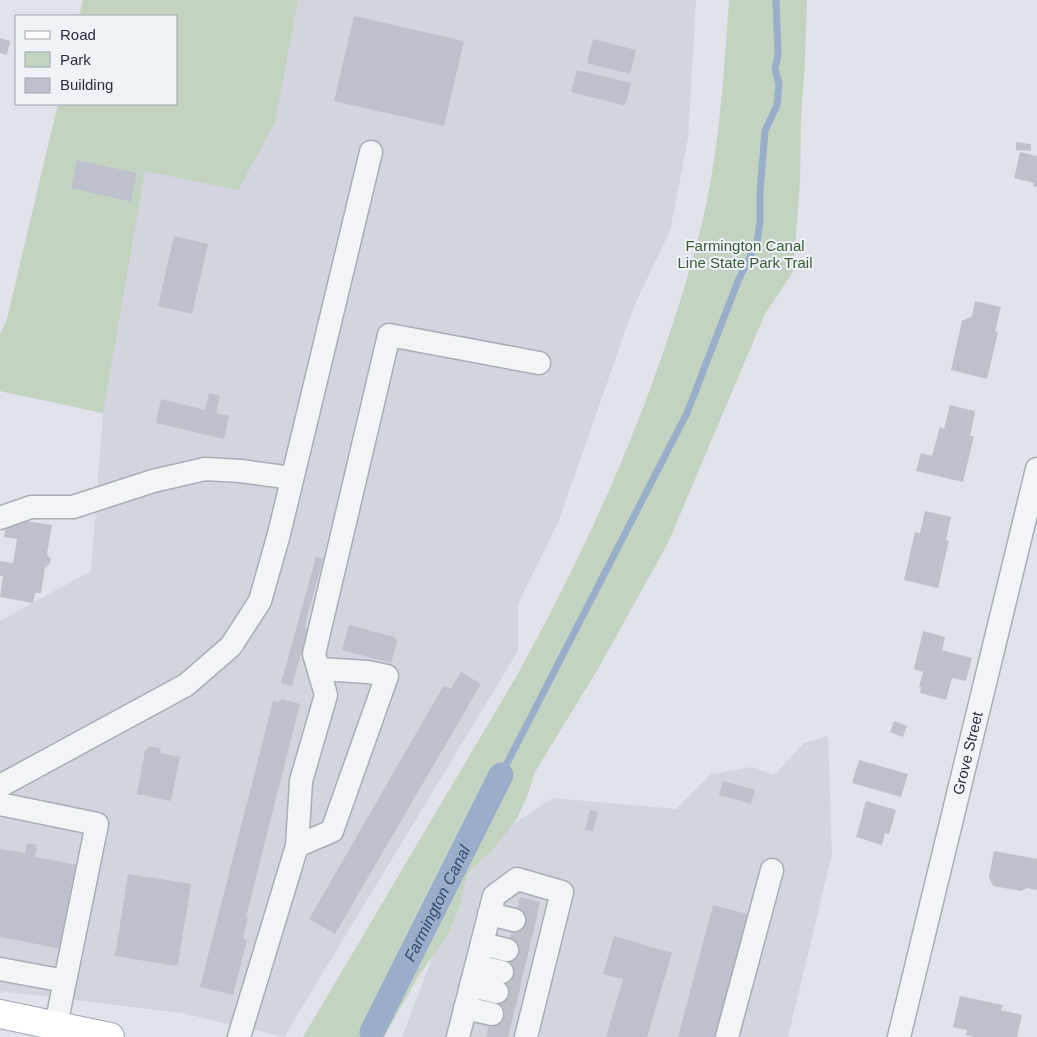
<svg xmlns="http://www.w3.org/2000/svg" width="1037" height="1037" font-family="Arial,sans-serif">
<rect width="100%" height="100%" fill="#e0e3e9"/>
<path fill="#d2d5de" d="M 83,0 L 696,0 L 688,138 L 670,231 L 634,306 L 559,520 L 518,604 L 518,651 L 284,1037 L 182,1013 L 0,991 L 0,621 L 91,571 L 103,413 L 0,391 L 0,335 L 7,319 L 58,104 L 176,104 L 176,16 L 79,16 Z
M 828,736 L 832,854 L 788,1037 L 402,1037 L 473,851 L 553,798 L 676,809 L 711,774 L 752,767 L 774,775 L 804,743 Z"/>
<path fill="#c4d3c1" d="M 83,0 L 298,0 L 275,123 L 238,190 L 145,171 L 103,413 L 0,391 L 0,335 L 7,319 L 58,104 L 176,104 L 176,16 L 79,16 Z
M 729,0 L 807,0 L 805,62 L 801,118 L 800,184 L 793,272 L 765,314 L 668,543 L 598,669 L 535,772 L 527,797 L 516,820 L 494,849 L 474,867 L 467,875 L 459,908 L 448,935 L 419,975 L 384,1037 L 303,1037 L 516,677 C 575,570 627,460 666,344 C 679,306 691,267 701,228 C 719,153 724,76 729,0 Z"/>
<g fill="none" stroke-linecap="round" stroke-linejoin="round">
<path stroke="#9aaec9" stroke-width="7" d="M 501,775 L 687,413 L 738,281 L 757,242 L 760,222 L 760,192 L 765,131 L 777,105 L 779,84 L 775,69 L 778,55 L 776,0"/>
<path stroke="#9aaec9" stroke-width="25" id="s1" d="M 372,1032 L 501,775"/>
</g>
<path fill="#bdc1cc" d="M 354,16 L 464,41 L 444,126 L 334,101 Z
M 0,38 L 10,41 L 7,55 L 0,53 Z
M 593,39 L 636,50 L 630,74 L 587,63 Z
M 577,70 L 631,83 L 626,103 L 623,105 L 571,92 Z
M 1016,142 L 1031,144 L 1031,151 L 1016,150 Z
M 1020,152 L 1037,156 L 1037,187 L 1033,186 L 1034,183 L 1014,178 Z
M 77,160 L 137,173 L 131,202 L 71,188 Z
M 174,236 L 208,244 L 192,314 L 158,306 Z
M 975,301 L 1001,307 L 995,331 L 998,332 L 987,379 L 951,370 L 962,321 L 972,316 Z
M 209,393 L 220,396 L 216,413 L 229,416 L 224,439 L 156,423 L 161,399 L 205,410 Z
M 950,405 L 975,411 L 975,413 L 970,436 L 974,436 L 963,482 L 916,471 L 921,453 L 932,456 L 940,427 L 944,429 Z
M 925,511 L 951,517 L 946,540 L 949,541 L 938,588 L 904,580 L 915,532 L 920,533 Z
M 7,518 L 52,525 L 47,554 L 51,559 L 50,563 L 45,568 L 41,593 L 35,593 L 33,603 L 0,597 L 3,576 L 0,576 L 0,561 L 13,563 L 17,539 L 4,537 Z
M 316,557 L 323,559 L 304,628 L 308,629 L 292,686 L 281,683 Z
M 349,625 L 395,637 L 397,642 L 391,663 L 342,650 Z
M 923,631 L 945,637 L 942,650 L 972,658 L 966,681 L 952,678 L 946,700 L 920,693 L 921,687 L 919,687 L 923,672 L 914,669 Z
M 461,672 L 481,684 L 335,934 L 309,919 L 444,685 L 451,689 Z
M 282,699 L 300,704 L 246,917 L 248,917 L 243,939 L 247,940 L 233,995 L 200,987 L 273,701 L 278,702 Z
M 894,721 L 907,726 L 903,737 L 890,732 Z
M 150,746 L 161,748 L 160,753 L 180,757 L 171,801 L 137,794 L 145,751 Z
M 859,760 L 908,774 L 901,797 L 852,783 Z
M 723,781 L 755,790 L 751,804 L 719,795 Z
M 866,801 L 896,810 L 889,834 L 885,833 L 882,845 L 856,837 Z
M 590,810 L 598,812 L 593,831 L 585,830 Z
M 27,843 L 37,845 L 35,857 L 78,865 L 62,949 L 0,937 L 0,849 L 25,853 Z
M 994,851 L 1037,859 L 1037,890 L 1027,888 L 1021,891 L 993,886 L 989,877 Z
M 128,874 L 191,884 L 178,964 L 175,966 L 115,956 Z
M 520,897 L 540,902 L 508,1037 L 486,1037 Z
M 713,905 L 751,915 L 718,1037 L 678,1037 Z
M 614,936 L 672,953 L 647,1037 L 606,1037 L 623,979 L 603,974 Z
M 960,996 L 1003,1005 L 1001,1010 L 1022,1015 L 1017,1037 L 973,1037 L 966,1035 L 967,1030 L 953,1027 Z"/>
<g fill="none" stroke-linecap="round" stroke-linejoin="round">
<path stroke="#bbbfc7" stroke-width="22" stroke-dasharray="22 11" stroke-linecap="butt" d="M 514,920 L 535,925
M 507,950 L 528,954
M 502,972 L 522,977
M 497,992 L 518,997
M 492,1014 L 512,1019"/>
<g stroke="#a9adb6" stroke-width="25">
<g id="minor">
<path d="M 0,518 L 31,507 L 73,507 L 153,481 L 205,469 L 241,471 L 292,478"/>
<path d="M 0,786 L 186,685 L 231,646 L 260,601 L 279,534 L 371,152"/>
<path d="M 0,804 L 97,824 L 56,1025"/>
<path d="M 297,846 L 332,831 L 387,676 L 368,672 L 319,669"/>
<path d="M 489,914 L 514,920"/>
<path d="M 482,944 L 507,950"/>
<path d="M 476,966 L 502,972"/>
<path d="M 0,969 L 65,981"/>
<path d="M 471,986 L 497,992"/>
<path d="M 465,1008 L 492,1014"/>
<path d="M 239,1037 L 297,846 L 301,781 L 326,695 L 314,654 L 389,335 L 539,363"/>
<path d="M 458,1037 L 494,896 L 517,879 L 562,892 L 526,1037"/>
<path d="M 727,1037 L 772,870"/>
<path id="s2" d="M 899,1037 L 1037,469"/>
</g>
</g>
<g stroke="#9fa6b5" stroke-width="30">
<path id="major" d="M 0,1014 L 110,1037"/>
</g>
<use href="#minor" stroke="#f2f4f7" stroke-width="22"/>
<use href="#major" stroke="#fff" stroke-width="28"/>
</g>
<g text-anchor="middle" stroke-width="4" stroke-linejoin="round" paint-order="stroke">
<g font-size="15" fill="#3a5c35" stroke="#eff2f6">
<text x="745" y="251">Farmington Canal<tspan x="745" dy="17">Line State Park Trail</tspan></text>
</g>
<g font-size="15" fill="#282f40" stroke="#eff2f6">
<text dy="5" stroke="none"><textPath href="#s2" startOffset="292">Grove Street</textPath></text>
</g>
<g font-size="16" font-style="italic" fill="#324b74" stroke="#eff2f6">
<text dy="6" stroke="none"><textPath href="#s1" startOffset="144">Farmington Canal</textPath></text>
</g>
</g>
<rect x="15" y="15" width="162" height="90" fill="#eff2f6" stroke="#9fa4ad"/>
<rect x="25" y="31" width="25" height="8" fill="#ffffff" stroke="#9fa4ad"/>
<text x="60" y="40" font-size="15" fill="#282f40">Road</text>
<rect x="25" y="52" width="25" height="15" fill="#c4d3c1" stroke="#9fa4ad"/>
<text x="60" y="65" font-size="15" fill="#282f40">Park</text>
<rect x="25" y="78" width="25" height="15" fill="#bdc1cc" stroke="#9fa4ad"/>
<text x="60" y="90" font-size="15" fill="#282f40">Building</text>
</svg>
